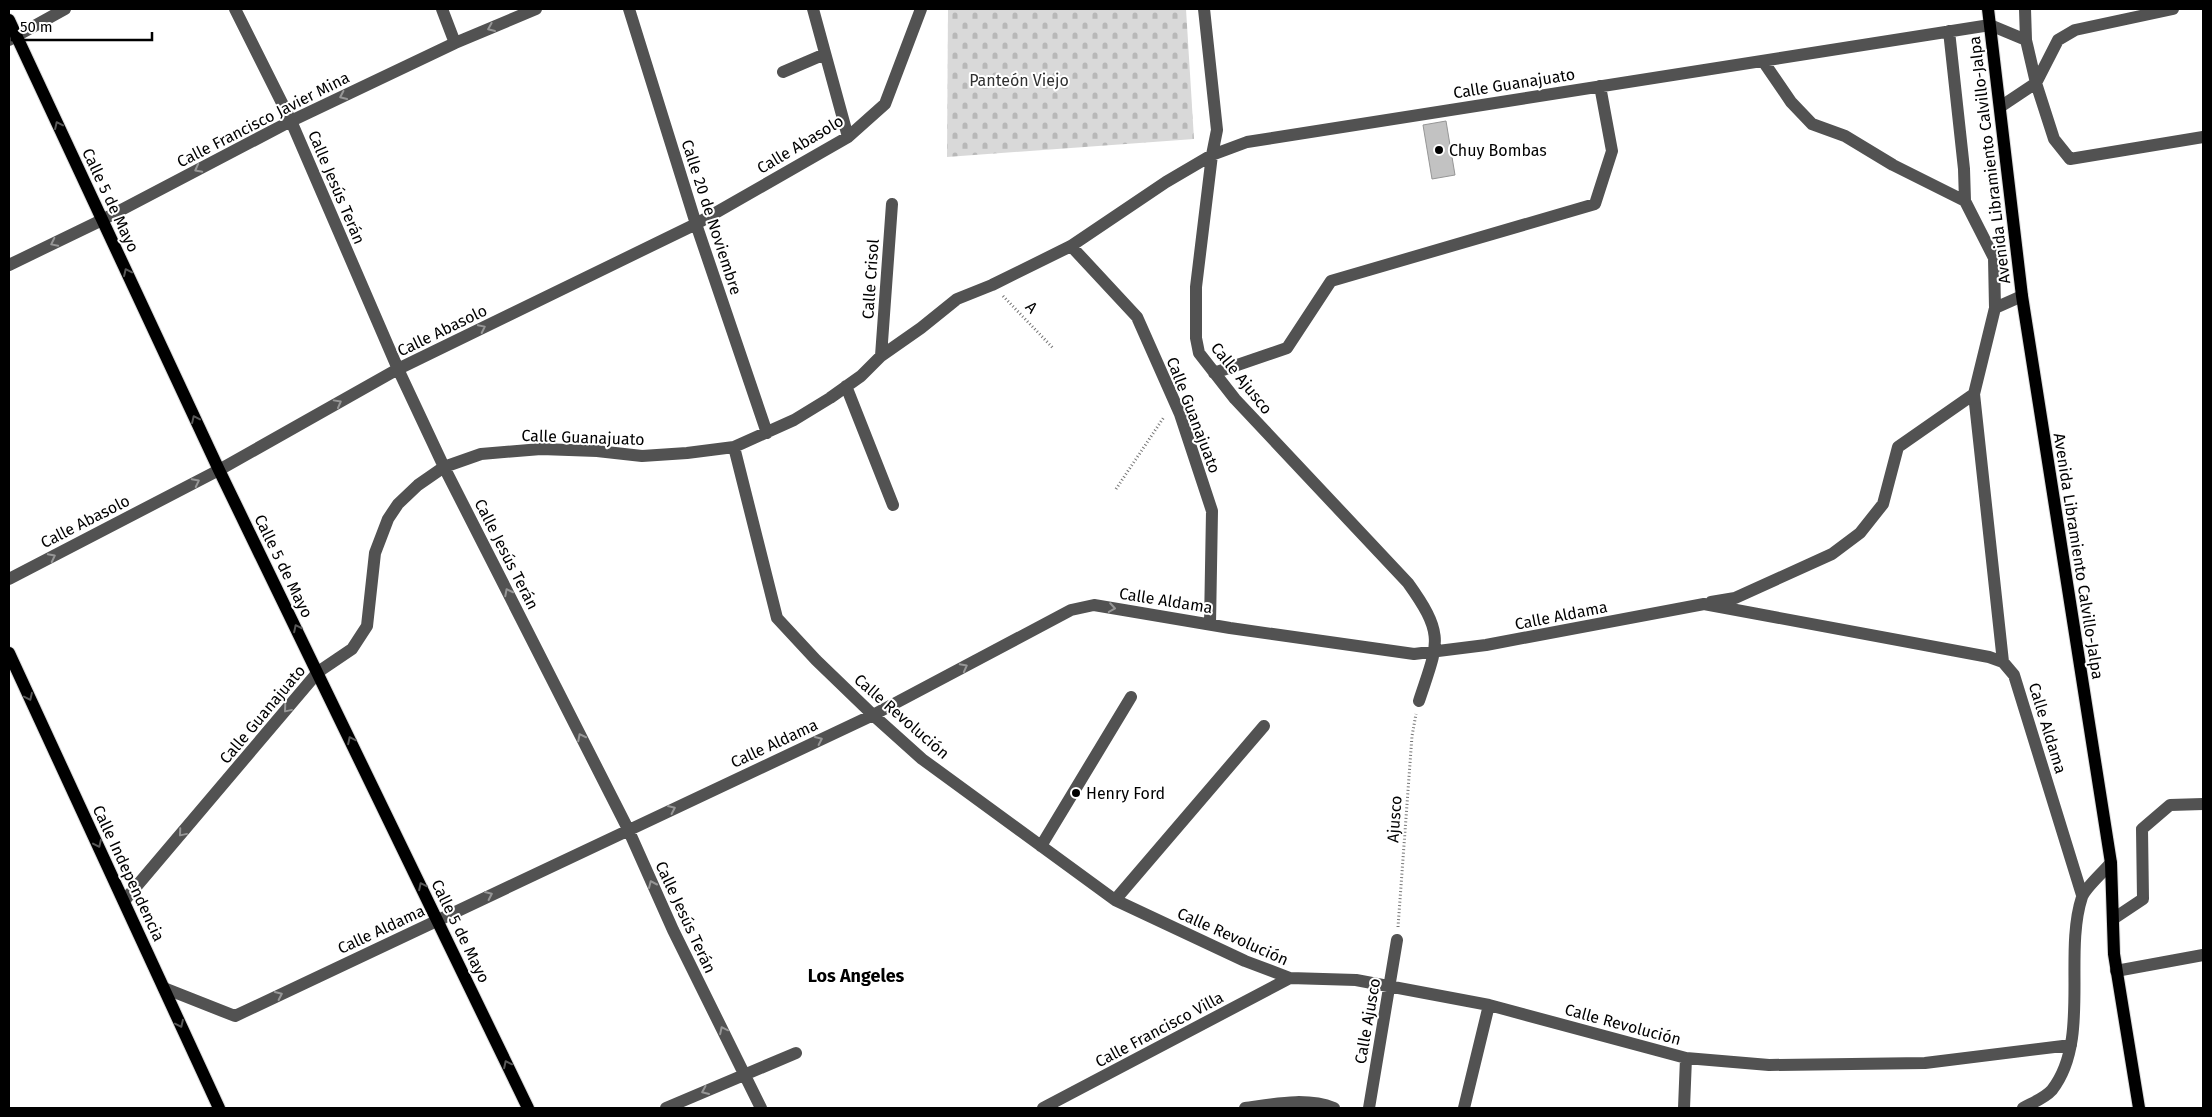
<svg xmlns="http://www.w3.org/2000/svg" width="2212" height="1117" font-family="'Fira Sans',sans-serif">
<defs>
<pattern id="cemetery-stones" width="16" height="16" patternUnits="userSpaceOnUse" patternTransform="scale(1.25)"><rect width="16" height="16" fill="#d9d9d9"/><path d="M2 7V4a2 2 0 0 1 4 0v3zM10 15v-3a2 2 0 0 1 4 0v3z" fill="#b8b8b8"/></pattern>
</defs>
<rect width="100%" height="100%" fill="#fff"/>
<path fill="url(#cemetery-stones)" d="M 948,9 L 1186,9 L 1194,139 L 947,157 Z"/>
<path fill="#c2c2c2" stroke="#969696" d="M 1446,121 L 1455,175 L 1432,179 L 1423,125 Z"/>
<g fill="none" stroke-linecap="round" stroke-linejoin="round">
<g stroke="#dbdbdb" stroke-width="14">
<path id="major" d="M 1988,9 L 2022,296 L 2111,863 L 2114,954 L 2139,1108
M 9,20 L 219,470 L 528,1108
M 9,653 L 219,1108"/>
</g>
<path stroke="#747474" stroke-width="3" stroke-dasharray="1 2.5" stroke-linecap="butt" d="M 1003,296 L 1053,348
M 1116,489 L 1164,417
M 1398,927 L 1412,736 L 1416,714"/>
<path stroke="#525252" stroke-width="12" d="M 235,9 L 291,121 L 398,369 L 444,467 L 628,829 L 673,930 L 761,1108
M 442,9 L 455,43
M 629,9 L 696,224 L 767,433
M 813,9 L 848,137
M 1204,9 L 1217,130 L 1212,155 L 1196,287 L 1196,338 L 1199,353 L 1235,399 L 1408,583 C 1446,636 1438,643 1419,701
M 2025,9 L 2026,40
M 1949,31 L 1964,169 L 1965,201
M 9,40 L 65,9
M 1763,61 L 1791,102 L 1812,124 L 1845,136 L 1893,165 L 1965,201 L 1994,258 L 1995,308
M 783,72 L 825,54
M 2000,107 L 2036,83 L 2058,40 L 2075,30 L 2173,9
M 1071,246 L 1137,317 L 1180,414 L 1212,511 L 1210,624
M 9,265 L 102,220 L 291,121 L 455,43 L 536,9
M 881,356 L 892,204
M 1214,373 L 1287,348 L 1331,281 L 1595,204 L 1612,151 L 1600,86
M 846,386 L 893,505
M 1974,394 L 2003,662
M 734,447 L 777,618 L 816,660 L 873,715 L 922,759 L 1115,900 L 1245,961 L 1290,978 L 1356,980 L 1489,1005 L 1686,1058 L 1769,1065 L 1925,1063 L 2071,1045
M 9,579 L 219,470 L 398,369 L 696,224 L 848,137 L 885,104 L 921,9
M 1711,602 L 1735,598 L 1832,554 L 1860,533 L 1883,504 L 1898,447 L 1974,394 L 1995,308 L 2022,296
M 1041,846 L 1131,697
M 1115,900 L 1264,726
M 124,901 L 318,672 L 352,649 L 367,626 L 375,553 L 388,519 L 398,504 L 418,485 L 444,467 L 481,454 L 541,449 L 597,451 L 642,456 L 687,453 L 734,447 L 794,420 L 830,398 L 861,376 L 881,356 L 921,328 L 957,299 L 992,285 L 1071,246 L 1166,182 L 1212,155 L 1247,142 L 1990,25 L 2026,40 L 2036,83 L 2054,139 L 2070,159 L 2203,137
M 2113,919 L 2143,899 L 2142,829 L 2170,805 L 2203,804
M 2116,971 L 2203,955
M 164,988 L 235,1016 L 873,715 L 1071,610 L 1094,605 L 1230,628 L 1414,654 L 1486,645 L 1704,604 L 1989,657 L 2003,662 L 2014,675 L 2082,895
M 666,1108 L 796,1053
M 1043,1108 L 1290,978
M 1245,1108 C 1274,1104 1306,1097 1334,1108
M 1369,1108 L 1397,940
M 1464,1108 L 1489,1005
M 1684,1108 L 1686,1058
M 2023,1108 C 2032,1103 2045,1098 2052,1090 C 2091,1040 2063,955 2082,897 C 2085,888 2104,871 2111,863"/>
<use href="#major" stroke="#000" stroke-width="12"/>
</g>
<defs><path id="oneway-chevron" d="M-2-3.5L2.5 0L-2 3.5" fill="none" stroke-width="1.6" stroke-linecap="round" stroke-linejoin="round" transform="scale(1.25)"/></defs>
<g stroke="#979797">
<use href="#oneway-chevron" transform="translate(491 28) rotate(157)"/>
<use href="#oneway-chevron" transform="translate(343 96) rotate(155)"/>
<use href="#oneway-chevron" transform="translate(198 169) rotate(152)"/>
<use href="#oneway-chevron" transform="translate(54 243) rotate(154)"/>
<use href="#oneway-chevron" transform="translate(482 328) rotate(-26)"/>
<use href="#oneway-chevron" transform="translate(338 403) rotate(-29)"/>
<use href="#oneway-chevron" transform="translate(196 482) rotate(-27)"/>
<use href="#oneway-chevron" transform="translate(52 557) rotate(-27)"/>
<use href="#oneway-chevron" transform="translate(508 592) rotate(-117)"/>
<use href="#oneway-chevron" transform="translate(1112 608) rotate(9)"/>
<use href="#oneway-chevron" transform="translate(964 667) rotate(-28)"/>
<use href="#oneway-chevron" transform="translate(287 709) rotate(130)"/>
<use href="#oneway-chevron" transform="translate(581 737) rotate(-117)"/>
<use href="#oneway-chevron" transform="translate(819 740) rotate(-25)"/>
<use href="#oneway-chevron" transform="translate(672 809) rotate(-25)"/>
<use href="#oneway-chevron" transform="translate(182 833) rotate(130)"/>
<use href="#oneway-chevron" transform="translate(652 884) rotate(-114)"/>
<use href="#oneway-chevron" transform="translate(489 895) rotate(-25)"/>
<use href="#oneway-chevron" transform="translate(279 995) rotate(-25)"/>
<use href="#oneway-chevron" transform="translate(723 1030) rotate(-116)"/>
<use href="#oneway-chevron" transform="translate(705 1091) rotate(156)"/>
</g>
<g stroke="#595959">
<use href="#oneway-chevron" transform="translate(58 125) rotate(-115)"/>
<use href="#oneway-chevron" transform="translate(127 272) rotate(-115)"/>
<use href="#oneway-chevron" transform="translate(195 419) rotate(-115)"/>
<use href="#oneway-chevron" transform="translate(297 628) rotate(-116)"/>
<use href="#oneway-chevron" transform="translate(29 697) rotate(65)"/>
<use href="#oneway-chevron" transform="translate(351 740) rotate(-116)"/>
<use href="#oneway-chevron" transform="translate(98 844) rotate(65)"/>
<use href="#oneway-chevron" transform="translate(422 886) rotate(-116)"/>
<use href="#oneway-chevron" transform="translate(180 1024) rotate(65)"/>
<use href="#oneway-chevron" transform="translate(507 1064) rotate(-116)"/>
</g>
<g fill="#000" stroke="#fff" stroke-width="2">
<circle cx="1439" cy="150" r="5"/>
<circle cx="1076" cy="793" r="5"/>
</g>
<g text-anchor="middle" stroke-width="4" stroke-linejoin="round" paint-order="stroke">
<g font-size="16" fill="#303030" stroke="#fff">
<text x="1019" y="86">Panteón Viejo</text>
</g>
<g font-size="16" fill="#000" stroke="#fff">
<text transform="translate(1514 83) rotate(-9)" y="6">Calle Guanajuato</text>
<text transform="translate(263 119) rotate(-27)" y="6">Calle Francisco Javier Mina</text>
<text transform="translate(800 144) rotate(-31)" y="6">Calle Abasolo</text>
<text transform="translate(1989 160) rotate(-97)" y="6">Avenida Libramiento Calvillo-Jalpa</text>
<text transform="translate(337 187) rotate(67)" y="6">Calle Jesús Terán</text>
<text transform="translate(111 200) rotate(65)" y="6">Calle 5 de Mayo</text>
<text transform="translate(712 217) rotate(72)" y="6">Calle 20 de Noviembre</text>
<text transform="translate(870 279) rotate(-86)" y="6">Calle Crisol</text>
<text transform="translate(1032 307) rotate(46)" y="6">A</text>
<text transform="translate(442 330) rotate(-26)" y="6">Calle Abasolo</text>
<text transform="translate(1242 378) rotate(51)" y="6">Calle Ajusco</text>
<text transform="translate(1194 415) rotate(69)" y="6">Calle Guanajuato</text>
<text transform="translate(583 437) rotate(2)" y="6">Calle Guanajuato</text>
<text transform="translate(85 521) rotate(-27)" y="6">Calle Abasolo</text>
<text transform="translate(507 554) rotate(63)" y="6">Calle Jesús Terán</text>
<text transform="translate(2079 556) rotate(81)" y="6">Avenida Libramiento Calvillo-Jalpa</text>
<text transform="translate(284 566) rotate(64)" y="6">Calle 5 de Mayo</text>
<text transform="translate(1166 600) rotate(9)" y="6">Calle Aldama</text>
<text transform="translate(1561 615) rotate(-11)" y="6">Calle Aldama</text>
<text transform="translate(262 714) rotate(-50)" y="6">Calle Guanajuato</text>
<text transform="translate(902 716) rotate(41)" y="6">Calle Revolución</text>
<text transform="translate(2048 728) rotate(73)" y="6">Calle Aldama</text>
<text transform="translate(774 743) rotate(-25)" y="6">Calle Aldama</text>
<text transform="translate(1394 819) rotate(-86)" y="6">Ajusco</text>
<text transform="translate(129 873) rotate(65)" y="6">Calle Independencia</text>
<text transform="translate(686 917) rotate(65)" y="6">Calle Jesús Terán</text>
<text transform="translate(381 929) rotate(-25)" y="6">Calle Aldama</text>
<text transform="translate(461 931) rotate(64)" y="6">Calle 5 de Mayo</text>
<text transform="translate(1233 936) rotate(24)" y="6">Calle Revolución</text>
<text transform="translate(1367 1021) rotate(-80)" y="6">Calle Ajusco</text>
<text transform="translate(1623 1024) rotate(15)" y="6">Calle Revolución</text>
<text transform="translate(1159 1029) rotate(-28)" y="6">Calle Francisco Villa</text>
</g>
<g font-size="16" fill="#000" stroke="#fff" text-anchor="start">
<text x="1449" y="156">Chuy Bombas</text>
<text x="1086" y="799">Henry Ford</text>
</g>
<g font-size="18" font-weight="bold" fill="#000" stroke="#fff">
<text x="856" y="982">Los Angeles</text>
</g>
</g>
<rect width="2212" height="1117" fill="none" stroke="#000000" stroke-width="20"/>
<path d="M12 32v8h140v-8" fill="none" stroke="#000000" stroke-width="2.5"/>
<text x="20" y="32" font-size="15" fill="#000000" stroke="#ffffff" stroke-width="4" paint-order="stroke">50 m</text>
</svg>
